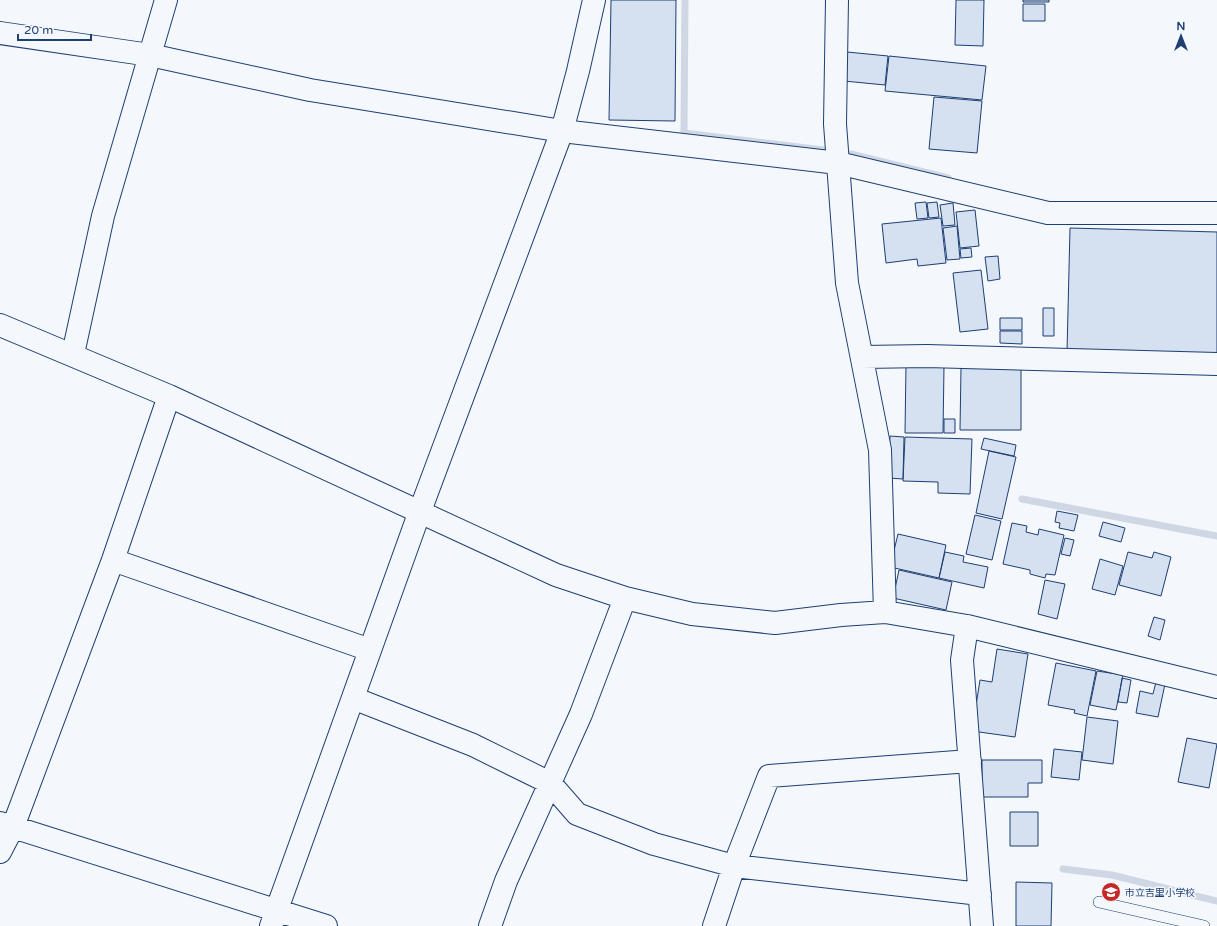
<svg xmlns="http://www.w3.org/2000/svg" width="1217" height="926" font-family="'Varela Round','Noto Sans JP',sans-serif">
<rect width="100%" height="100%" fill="#f4f7fb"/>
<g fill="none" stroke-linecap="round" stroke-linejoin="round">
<path stroke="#cfd7e4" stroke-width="7" d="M 685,0 L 684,133 L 823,150
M 851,154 L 948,178
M 1022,499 L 1217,536
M 1063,869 L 1112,875 L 1217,901"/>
</g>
<path fill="#d5e0f0" stroke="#1d3f73" d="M 611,0 L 676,0 L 675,121 L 609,120 Z
M 956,0 L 984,0 L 983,46 L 955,45 Z
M 1023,0 L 1049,0 L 1049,2 L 1023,2 Z
M 1023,4 L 1045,4 L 1045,21 L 1023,21 Z
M 847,52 L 888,56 L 885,85 L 844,81 Z
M 889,56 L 986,66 L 982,100 L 885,91 Z
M 934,97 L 982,101 L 977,153 L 929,149 Z
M 926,202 L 928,218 L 917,219 L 915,203 Z
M 937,202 L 939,217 L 929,218 L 927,203 Z
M 953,203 L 955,225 L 943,226 L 940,205 Z
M 975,210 L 979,246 L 960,248 L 956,212 Z
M 941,218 L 946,263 L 918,266 L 917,259 L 886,263 L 882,224 Z
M 957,226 L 960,259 L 947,260 L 943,228 Z
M 1070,228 L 1217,232 L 1217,356 L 1067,352 Z
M 971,248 L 972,257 L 961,258 L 960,249 Z
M 998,256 L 1000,279 L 988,281 L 985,257 Z
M 981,270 L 988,329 L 960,332 L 953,273 Z
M 1043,308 L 1054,308 L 1054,336 L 1043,336 Z
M 1000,318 L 1022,318 L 1022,330 L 1000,330 Z
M 1000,331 L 1022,331 L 1022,344 L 1000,343 Z
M 906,365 L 944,366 L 943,433 L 905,433 Z
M 961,368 L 1021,368 L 1021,430 L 960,430 Z
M 944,419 L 955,419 L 955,433 L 944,433 Z
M 890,436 L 904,437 L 903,479 L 888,478 Z
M 905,437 L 972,439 L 970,494 L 938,493 L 938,482 L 903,481 Z
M 984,438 L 1016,445 L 1014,456 L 981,449 Z
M 989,451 L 1016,457 L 1002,519 L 976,513 Z
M 1057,511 L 1078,515 L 1074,531 L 1059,528 L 1060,523 L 1055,522 Z
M 975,515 L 1001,521 L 992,560 L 966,554 Z
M 1103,522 L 1125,528 L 1121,542 L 1099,536 Z
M 1012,523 L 1027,526 L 1026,532 L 1038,535 L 1039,529 L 1064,535 L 1055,575 L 1046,574 L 1045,578 L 1030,574 L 1030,570 L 1003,564 Z
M 898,534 L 946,545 L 939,578 L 890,567 Z
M 1065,538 L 1074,540 L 1070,556 L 1061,554 Z
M 945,552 L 964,556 L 963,562 L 988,567 L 984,588 L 939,578 Z
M 1128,552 L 1152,558 L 1154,552 L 1171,557 L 1161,596 L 1119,585 Z
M 1100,559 L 1123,566 L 1115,595 L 1092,589 Z
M 899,570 L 952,582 L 946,610 L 893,598 Z
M 1045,580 L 1065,584 L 1057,619 L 1038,614 Z
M 1154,617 L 1165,620 L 1160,640 L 1148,636 Z
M 997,649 L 1028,654 L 1015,737 L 972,731 L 980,680 L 992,682 Z
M 1056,663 L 1096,671 L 1087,716 L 1074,713 L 1075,710 L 1048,705 Z
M 1097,671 L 1123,675 L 1116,710 L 1090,705 Z
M 1122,678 L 1131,680 L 1127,703 L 1118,702 Z
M 1156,682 L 1165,684 L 1158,717 L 1136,713 L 1140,691 L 1153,694 Z
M 1087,717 L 1118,721 L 1113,764 L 1082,760 Z
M 1187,738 L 1217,744 L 1209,788 L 1178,782 Z
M 1054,749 L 1082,752 L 1079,780 L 1051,777 Z
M 982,760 L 1042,760 L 1042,783 L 1028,783 L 1028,797 L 982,797 Z
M 1010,812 L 1038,812 L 1038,846 L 1010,846 Z
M 1016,882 L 1052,883 L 1051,926 L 1016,926 Z"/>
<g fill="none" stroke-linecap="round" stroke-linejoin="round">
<g stroke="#1d3f73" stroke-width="12">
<path id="service" d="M 1099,902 L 1204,926"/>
</g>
<g stroke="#1d3f73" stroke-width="24">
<path id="minor" d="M 837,0 L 835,124 L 847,283 L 880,450 L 885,612
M 0,33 L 150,55 L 310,90 L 562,131 L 578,71 L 594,0
M 0,325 L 169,396 L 556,575 L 625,598 L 692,614 L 775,623 L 841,615 L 885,612 L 967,626 L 1217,687
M 73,354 L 103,216 L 166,0
M 863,357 L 927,356 L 1217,364
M 113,560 L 370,650
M 967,626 L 962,660 L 982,926
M 353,698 L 473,745 L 550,783 L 577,814 L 654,844 L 734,866 L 980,894
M 0,823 L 326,926
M 0,852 L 13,827 L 113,560 L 169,396
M 271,926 L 420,511 L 562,131 L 838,163 L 1048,213 L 1217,213
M 490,926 L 506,881 L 581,714 L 625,598
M 714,926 L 734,866 L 769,776 L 970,761"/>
</g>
<use href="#service" stroke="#f4f7fb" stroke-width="11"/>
<use href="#minor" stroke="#f4f7fb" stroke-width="22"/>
</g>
<defs>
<g id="school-disc" transform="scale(1)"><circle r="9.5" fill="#c62828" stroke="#f4f7fb"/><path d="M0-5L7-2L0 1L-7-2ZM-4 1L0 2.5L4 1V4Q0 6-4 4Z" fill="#fff"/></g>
</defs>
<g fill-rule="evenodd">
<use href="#school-disc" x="1111" y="892"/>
</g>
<g text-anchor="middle" stroke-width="3" stroke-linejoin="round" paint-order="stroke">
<g font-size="10" fill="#1d3f73" stroke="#f4f7fb" text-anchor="start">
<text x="1125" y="896">市立吉里小学校</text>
</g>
</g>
<g transform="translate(1181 36)" stroke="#f4f7fb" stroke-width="3" paint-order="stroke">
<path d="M0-3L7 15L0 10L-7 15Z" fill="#1d3f73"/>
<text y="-6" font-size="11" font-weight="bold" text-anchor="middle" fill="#1d3f73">N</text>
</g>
<path d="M18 34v6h73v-6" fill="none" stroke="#1d3f73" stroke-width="2"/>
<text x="24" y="34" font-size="12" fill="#1d3f73" stroke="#f4f7fb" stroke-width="3" paint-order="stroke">20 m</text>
</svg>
